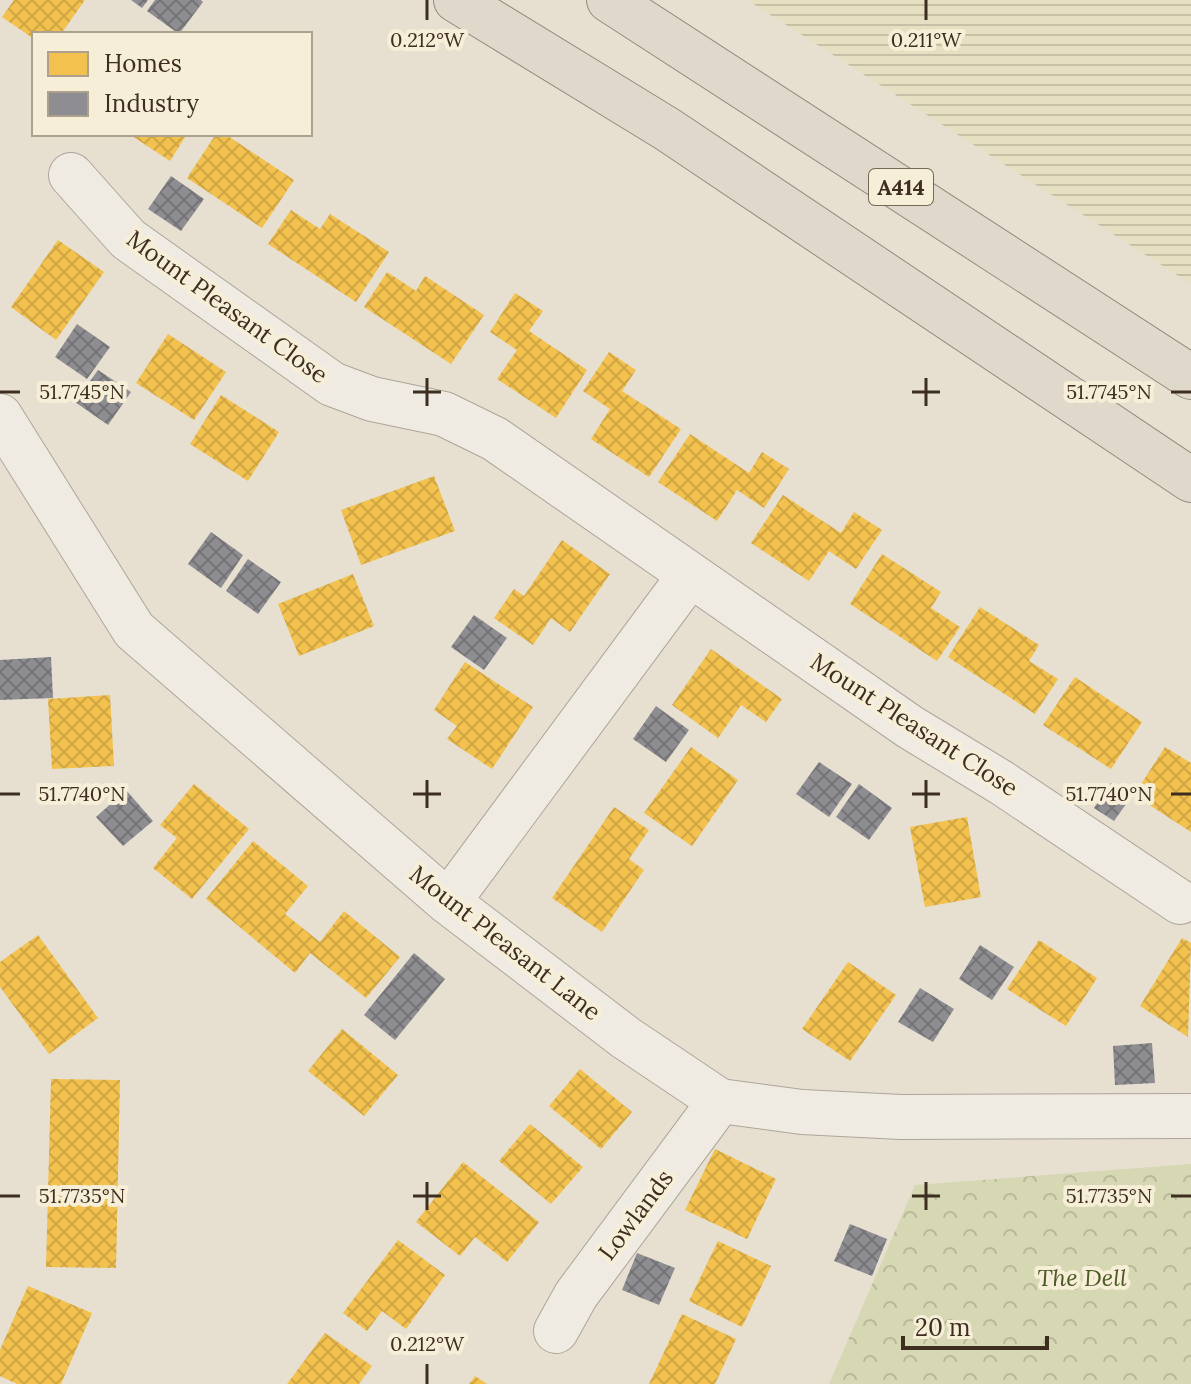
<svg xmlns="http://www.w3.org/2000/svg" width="1191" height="1384" font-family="Lora,serif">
<defs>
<pattern id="farmland-rules" width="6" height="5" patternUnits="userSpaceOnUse" patternTransform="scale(2)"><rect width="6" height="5" fill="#e6dfc2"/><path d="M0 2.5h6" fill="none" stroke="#c6c0a6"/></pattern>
<pattern id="forest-crowns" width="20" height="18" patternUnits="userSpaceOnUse" patternTransform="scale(2)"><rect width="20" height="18" fill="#d6d7b3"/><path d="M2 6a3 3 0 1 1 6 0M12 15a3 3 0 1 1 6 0" fill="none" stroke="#b9b99a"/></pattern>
<pattern id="homes-cross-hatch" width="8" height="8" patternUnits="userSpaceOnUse" patternTransform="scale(2)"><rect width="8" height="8" fill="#f2c14e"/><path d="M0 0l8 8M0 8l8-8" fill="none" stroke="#d0a644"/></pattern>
<pattern id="industry-cross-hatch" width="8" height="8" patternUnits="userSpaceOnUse" patternTransform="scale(2)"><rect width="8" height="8" fill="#8d8d92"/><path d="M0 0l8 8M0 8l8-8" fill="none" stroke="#747477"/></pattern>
</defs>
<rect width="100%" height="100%" fill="#e7e0d1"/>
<path fill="url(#farmland-rules)" d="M 747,0 L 1191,0 L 1191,284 Z"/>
<path fill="url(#forest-crowns)" d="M 1191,1164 L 1191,1384 L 829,1384 L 915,1185 Z"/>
<path fill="url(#homes-cross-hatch)" d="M 14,0 L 85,0 L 61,34 L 34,34 L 34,39 L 2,17 Z
M 129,134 L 187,134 L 170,161 Z
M 216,134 L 225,134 L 294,180 L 262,228 L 187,178 Z
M 291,210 L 320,229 L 330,214 L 389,252 L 356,302 L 268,244 Z
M 58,240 L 104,272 L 56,340 L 11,307 Z
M 387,272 L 416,291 L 425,276 L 484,315 L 451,364 L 364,307 Z
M 515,293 L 543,311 L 529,331 L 587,370 L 556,418 L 497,379 L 517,350 L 490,332 Z
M 168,334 L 226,372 L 194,420 L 136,383 Z
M 609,352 L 636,370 L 622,391 L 681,429 L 649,477 L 591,439 L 610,409 L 583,391 Z
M 221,395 L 279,432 L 248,481 L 190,444 Z
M 690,434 L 749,473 L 762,452 L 789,469 L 764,508 L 737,490 L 717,521 L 658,482 Z
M 434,476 L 455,531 L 361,565 L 341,510 Z
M 783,495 L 841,533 L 854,512 L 882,530 L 856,569 L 829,551 L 809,581 L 751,543 Z
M 562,540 L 610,574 L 570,632 L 551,618 L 533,645 L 494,618 L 514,589 L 524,596 Z
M 882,554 L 941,592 L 931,608 L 960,627 L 937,661 L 850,604 Z
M 353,574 L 374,626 L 299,656 L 278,604 Z
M 980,607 L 1039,645 L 1029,661 L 1058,679 L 1035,714 L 948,657 Z
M 711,649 L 782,699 L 766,722 L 741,705 L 718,738 L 672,705 Z
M 465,662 L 533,707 L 492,769 L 447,739 L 457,726 L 434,710 Z
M 1075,677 L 1142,722 L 1111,769 L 1043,725 Z
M 110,695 L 114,766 L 52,769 L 48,699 Z
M 691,747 L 738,780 L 692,846 L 644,813 Z
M 1165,747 L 1191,763 L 1191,832 L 1134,795 Z
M 194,784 L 249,829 L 192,899 L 153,868 L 177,838 L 160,825 Z
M 614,807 L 649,830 L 629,859 L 644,870 L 602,932 L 552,898 Z
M 967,817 L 981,897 L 925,907 L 910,827 Z
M 253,841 L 308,886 L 285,914 L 320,942 L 344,911 L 400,957 L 366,998 L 310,953 L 295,973 L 206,899 Z
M 38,935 L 98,1018 L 49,1054 L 0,987 L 0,962 Z
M 1182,938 L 1191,943 L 1188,1037 L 1140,1006 Z
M 1039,940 L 1097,978 L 1066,1026 L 1007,989 Z
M 848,962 L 896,995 L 850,1061 L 802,1029 Z
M 342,1029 L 398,1075 L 364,1116 L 308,1071 Z
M 580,1069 L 632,1112 L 601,1149 L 549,1106 Z
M 51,1079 L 120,1080 L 116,1268 L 46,1267 Z
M 530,1124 L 583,1167 L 551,1204 L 499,1161 Z
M 715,1149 L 776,1179 L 747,1239 L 685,1210 Z
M 463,1162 L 539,1222 L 507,1262 L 475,1237 L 460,1256 L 416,1222 Z
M 398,1240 L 445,1275 L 406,1329 L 382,1311 L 367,1331 L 343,1313 Z
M 718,1241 L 771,1266 L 742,1327 L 689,1301 Z
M 28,1286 L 92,1313 L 61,1384 L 17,1384 L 0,1376 L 0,1350 Z
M 682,1314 L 736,1339 L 715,1384 L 649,1384 Z
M 325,1333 L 372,1366 L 359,1384 L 287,1384 Z
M 475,1376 L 487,1384 L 469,1384 Z"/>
<path fill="url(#industry-cross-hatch)" d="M 131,0 L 148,0 L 142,8 Z
M 155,0 L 201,0 L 203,2 L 179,34 L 147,11 Z
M 171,176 L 204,199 L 181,231 L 148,209 Z
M 77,324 L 110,347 L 87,379 L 55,357 Z
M 98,370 L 131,392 L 108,425 L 75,402 Z
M 211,532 L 243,555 L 221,588 L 188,564 Z
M 248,559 L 281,582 L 258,614 L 226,591 Z
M 474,615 L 507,638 L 484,670 L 451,647 Z
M 51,657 L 53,698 L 0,700 L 0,660 Z
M 656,706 L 689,730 L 666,762 L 633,739 Z
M 819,762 L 852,784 L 829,817 L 796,794 Z
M 1111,783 L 1131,797 L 1114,821 L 1094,808 Z
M 859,784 L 892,808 L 869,840 L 836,817 Z
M 126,790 L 153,821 L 123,846 L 96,817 Z
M 980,945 L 1014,967 L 992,1000 L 959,979 Z
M 414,953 L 445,979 L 395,1040 L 364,1015 Z
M 920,988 L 954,1009 L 933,1042 L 898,1022 Z
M 1152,1043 L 1155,1083 L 1115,1085 L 1113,1046 Z
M 850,1224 L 887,1239 L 872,1276 L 834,1261 Z
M 637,1253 L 675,1268 L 659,1305 L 622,1290 Z"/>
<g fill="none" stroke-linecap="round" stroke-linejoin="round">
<g stroke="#ada599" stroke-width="46">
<path id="minor" d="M 71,175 L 128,239 L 332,384 L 372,399 L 444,414 L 495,439 L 910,727 L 1002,783 L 1180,902
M 0,416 L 134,630 L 448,902 L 626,1038 L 720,1101 L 802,1112 L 901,1117 L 1191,1116
M 448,902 L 690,575
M 556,1331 L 576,1295 L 720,1101"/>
</g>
<g stroke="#928b80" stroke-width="46">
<path id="trunk" d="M 456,0 L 667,129 L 1191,480
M 609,0 L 1191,377"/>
</g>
<use href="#minor" stroke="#efebe3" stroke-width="44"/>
<use href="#trunk" stroke="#e0d9cb" stroke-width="44"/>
</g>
<path fill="none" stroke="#3d2e20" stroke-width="3" d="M 427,0 L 427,20M 926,0 L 926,20M 427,378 L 427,406M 926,378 L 926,406M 0,392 L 20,392M 413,392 L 441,392M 912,392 L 940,392M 1171,392 L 1191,392M 427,780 L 427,808M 926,780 L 926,808M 0,794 L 20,794M 413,794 L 441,794M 912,794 L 940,794M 1171,794 L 1191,794M 427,1182 L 427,1210M 926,1182 L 926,1210M 0,1196 L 20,1196M 413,1196 L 441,1196M 912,1196 L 940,1196M 1171,1196 L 1191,1196M 427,1364 L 427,1384"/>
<g text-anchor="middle" stroke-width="8" stroke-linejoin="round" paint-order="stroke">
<rect fill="#f7eed8" stroke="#756857" stroke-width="2" x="869" y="169" width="64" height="36" rx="6"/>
<g font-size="22" font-weight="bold" fill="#3d2e20">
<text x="901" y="195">A414</text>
</g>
<g font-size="24" fill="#3d2e20" stroke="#f7eed8">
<text transform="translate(227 307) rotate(36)" y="8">Mount Pleasant Close</text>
<text transform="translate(914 725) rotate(33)" y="8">Mount Pleasant Close</text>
<text transform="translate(505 943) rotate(38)" y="8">Mount Pleasant Lane</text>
<text transform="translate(636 1215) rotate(-53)" y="8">Lowlands</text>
</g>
<g font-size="24" font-style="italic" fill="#4d5a26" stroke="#f7eed8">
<text x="1082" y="1286">The Dell</text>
</g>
</g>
<g font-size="20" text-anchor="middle" fill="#3d2e20" stroke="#f7eed8" stroke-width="8" stroke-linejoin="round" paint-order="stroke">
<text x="427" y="47">0.212°W</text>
<text x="926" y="47">0.211°W</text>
<text x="82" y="399">51.7745°N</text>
<text x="1109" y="399">51.7745°N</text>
<text x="82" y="801">51.7740°N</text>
<text x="1109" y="801">51.7740°N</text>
<text x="82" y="1203">51.7735°N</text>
<text x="1109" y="1203">51.7735°N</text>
<text x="427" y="1351">0.212°W</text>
</g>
<rect x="32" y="32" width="280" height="104" fill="#f7eed8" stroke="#ada18e" stroke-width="2"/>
<rect x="48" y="52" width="40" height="24" fill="#f2c14e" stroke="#ada18e" stroke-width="2"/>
<text x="104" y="72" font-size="24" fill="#3d2e20">Homes</text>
<rect x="48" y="92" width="40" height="24" fill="#8d8d92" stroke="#ada18e" stroke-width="2"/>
<text x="104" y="112" font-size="24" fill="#3d2e20">Industry</text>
<path d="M903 1336v12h144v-12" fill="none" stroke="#3d2e20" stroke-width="4"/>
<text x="915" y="1336" font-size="24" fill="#3d2e20" stroke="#f7eed8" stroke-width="6" paint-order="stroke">20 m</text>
</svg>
